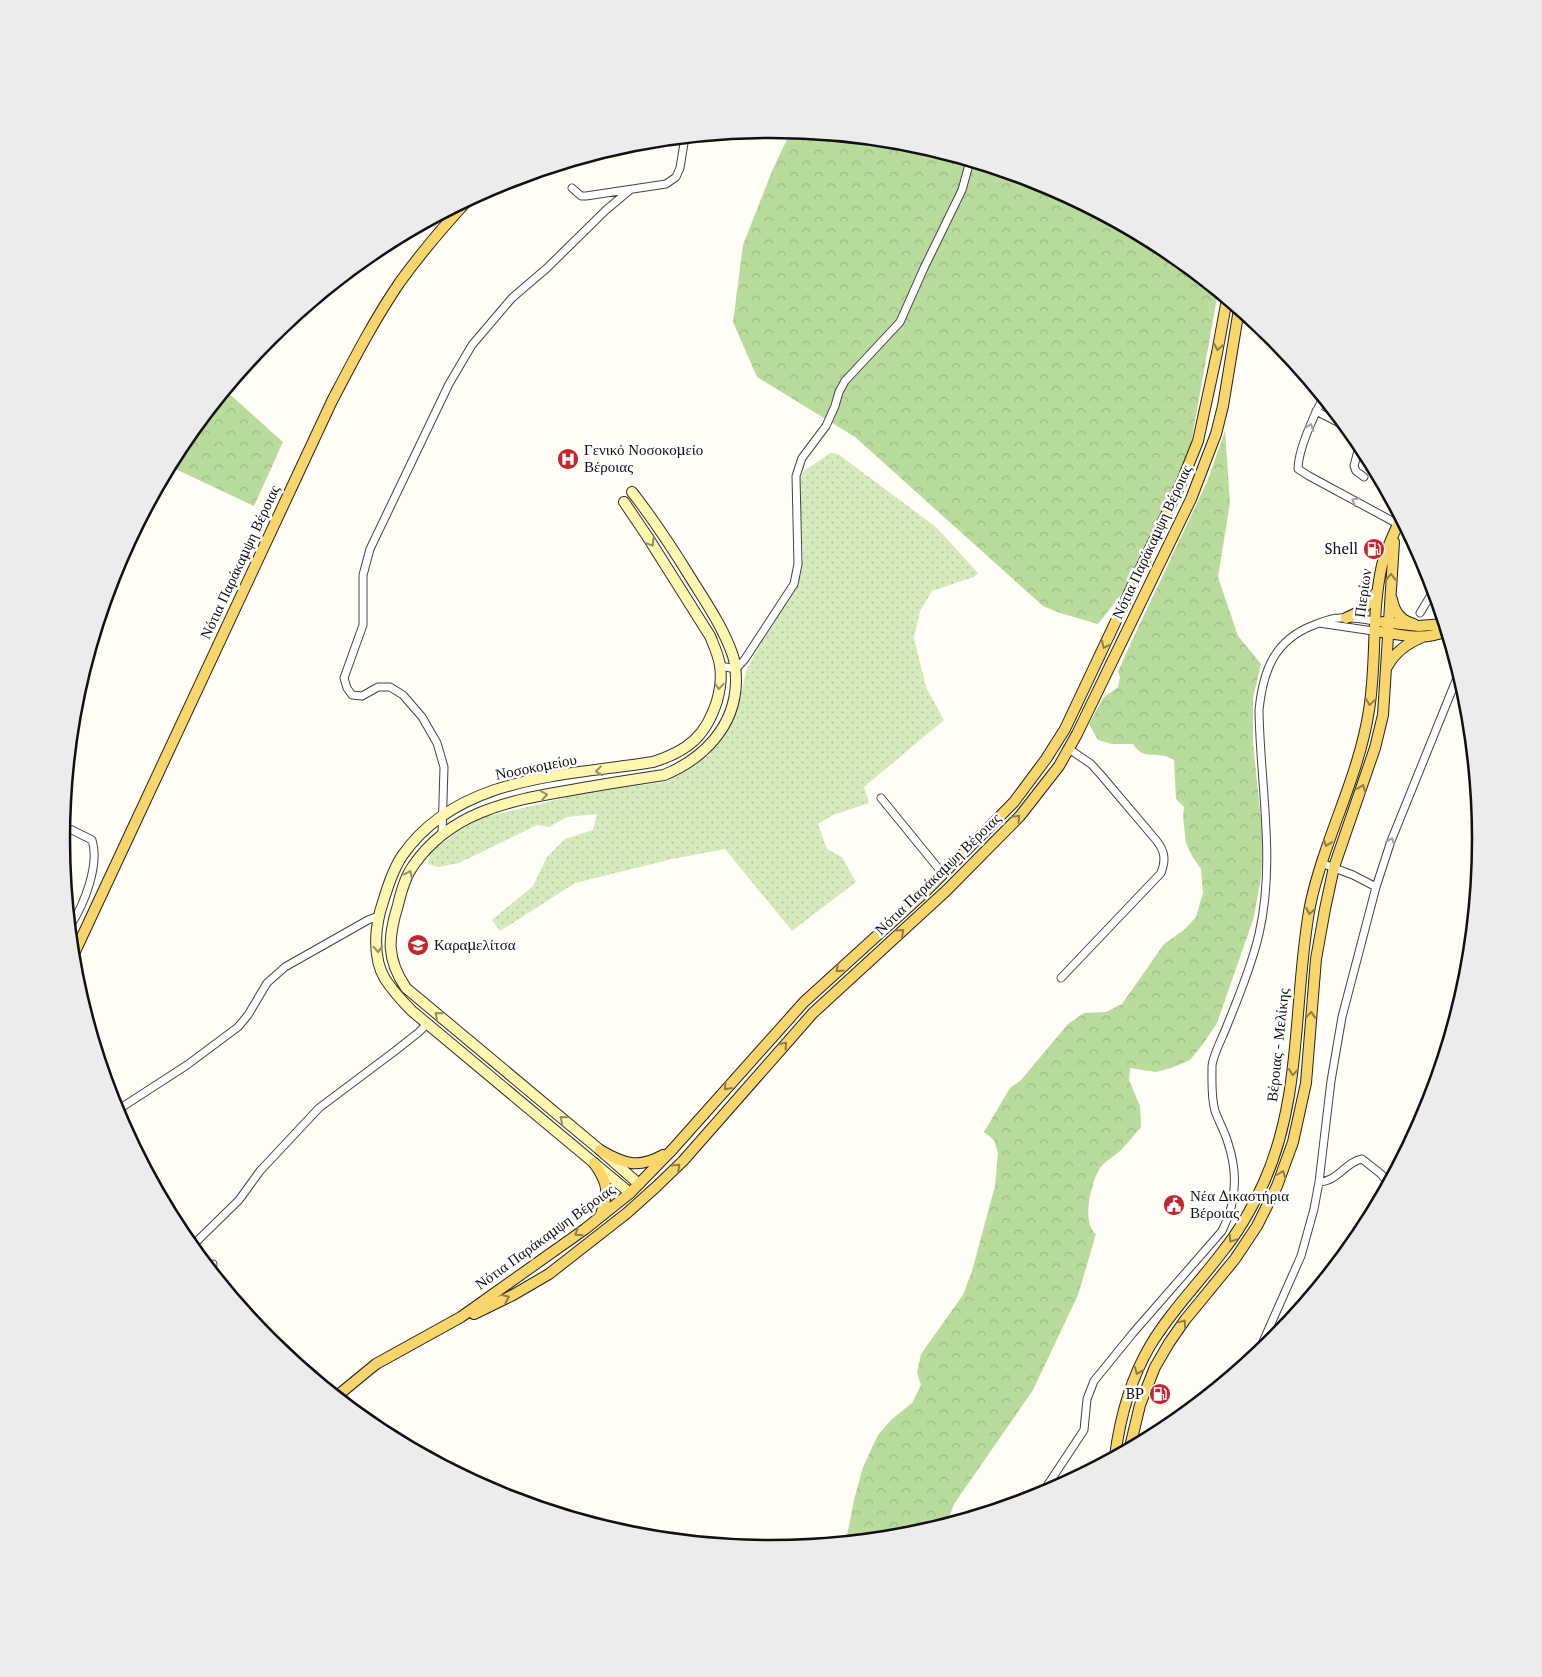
<svg xmlns="http://www.w3.org/2000/svg" width="1542" height="1677" font-family="'PT Serif',serif">
<defs>
<pattern id="grass-dots" width="8" height="8" patternUnits="userSpaceOnUse" patternTransform="scale(1.25)"><rect width="8" height="8" fill="#d5ebbd"/><path d="M2 2h.1M6 6h.1" fill="none" stroke="#b6c8a1" stroke-width="1.8" stroke-linecap="round"/></pattern>
<pattern id="forest-crowns" width="20" height="18" patternUnits="userSpaceOnUse" patternTransform="scale(1.25)"><rect width="20" height="18" fill="#b9dc9c"/><path d="M2 6a3 3 0 1 1 6 0M12 15a3 3 0 1 1 6 0" fill="none" stroke="#9ebc85"/></pattern>
</defs>
<rect width="100%" height="100%" fill="#fffdf5"/>
<path fill="url(#grass-dots)" d="M 830,453 L 838,454 L 936,527 L 978,573 L 974,577 L 932,591 L 920,611 L 914,638 L 926,687 L 944,720 L 864,787 L 869,803 L 833,815 L 818,824 L 827,849 L 842,857 L 856,882 L 792,931 L 725,849 L 672,859 L 575,883 L 500,931 L 492,920 L 533,886 L 547,857 L 565,839 L 593,830 L 597,814 L 567,817 L 549,827 L 537,825 L 459,863 L 438,867 L 428,864 L 430,852 L 457,832 L 481,818 L 592,791 L 665,782 L 684,772 L 709,755 L 728,729 L 739,704 L 746,671 L 760,645 L 795,588 L 803,559 L 799,479 L 804,471 Z"/>
<path fill="url(#forest-crowns)" d="M 791,131 L 910,142 L 1043,183 L 1166,249 L 1218,292 L 1190,449 L 1124,591 L 1098,624 L 1060,613 L 1043,606 L 855,437 L 757,377 L 733,322 L 743,245 L 772,171 Z
M 225,390 L 283,442 L 254,506 L 169,466 L 181,444 Z
M 1225,431 L 1230,503 L 1218,577 L 1238,636 L 1261,664 L 1253,698 L 1253,742 L 1263,841 L 1261,877 L 1254,917 L 1217,1023 L 1203,1044 L 1190,1060 L 1171,1068 L 1156,1072 L 1130,1068 L 1129,1080 L 1140,1106 L 1141,1127 C 1135,1134 1128,1143 1121,1150 C 1115,1156 1105,1161 1100,1168 C 1091,1182 1081,1223 1096,1234 L 1078,1295 L 1033,1390 L 954,1504 L 947,1523 L 909,1535 L 846,1541 L 854,1500 L 863,1467 L 878,1435 L 892,1419 L 912,1403 L 921,1385 L 917,1373 L 921,1354 L 963,1295 L 972,1271 L 995,1186 L 998,1153 L 994,1140 L 984,1132 L 1010,1088 L 1021,1080 L 1068,1024 L 1084,1013 L 1106,1012 L 1122,1004 L 1164,944 L 1185,929 L 1196,917 L 1203,893 L 1201,869 L 1192,856 L 1186,843 L 1183,817 L 1184,807 L 1176,799 L 1174,760 C 1158,749 1145,763 1133,744 L 1112,744 L 1098,740 L 1089,724 L 1103,698 L 1118,687 L 1120,677 L 1118,672 L 1128,649 L 1207,482 Z"/>
<g fill="none" stroke-linecap="round" stroke-linejoin="round">
<g stroke="#444" stroke-width="9">
<path id="street" d="M 572,188 L 581,196 L 586,196 L 666,184 L 676,177 L 680,168 L 685,137
M 1323,398 C 1314,415 1298,450 1298,469 L 1309,476 L 1407,529
M 1316,411 L 1347,427
M 1360,443 L 1354,466 L 1356,471 L 1364,477
M 1420,613 L 1434,590
M 1319,623 L 1373,631
M 720,666 L 736,669 L 745,659 L 794,584 L 798,564 L 796,476 L 802,458 L 826,426 L 835,406 L 839,392 L 845,381 L 900,322 L 924,268 L 962,190 L 970,161
M 881,798 L 943,874
M 62,828 L 72,830 L 92,840 C 100,865 84,905 70,926
M 442,835 L 444,767 L 437,743 L 422,717 L 403,695 L 390,687 L 378,687 L 362,696 L 352,695 L 347,688 L 344,678 L 363,625 L 363,575 L 370,549 L 449,384 L 472,345 L 512,298 L 547,268 L 606,210 L 630,190
M 1321,863 L 1353,875 L 1376,887
M 1061,978 L 1161,873 C 1166,860 1165,851 1156,840 L 1101,775 L 1091,764 L 1069,749
M 116,1111 L 187,1065 L 238,1027 L 248,1015 L 267,983 L 285,967 L 368,920 L 379,916
M 1319,1182 C 1339,1181 1345,1162 1362,1159 L 1381,1174 L 1388,1183
M 192,1246 L 239,1200 L 260,1171 L 319,1108 L 395,1051 L 419,1032 L 427,1024
M 207,1265 L 213,1264
M 1258,1353 L 1301,1256 L 1314,1209 L 1319,1182 L 1331,1081 L 1342,1017 L 1376,887 L 1391,841 L 1459,673
M 1041,1495 L 1084,1430 L 1087,1399 L 1094,1381 L 1133,1333 L 1222,1231 C 1237,1202 1238,1173 1228,1143 C 1225,1132 1219,1122 1215,1111 C 1211,1097 1212,1081 1212,1066 C 1213,1054 1224,1035 1228,1023 C 1240,994 1252,964 1259,934 C 1276,862 1260,783 1259,710 C 1263,671 1274,640 1314,625 C 1322,622 1330,618 1339,618 C 1351,617 1363,619 1374,621"/>
</g>
<g stroke="#333" stroke-width="12">
<path id="secondary" d="M 632,492 C 654,520 673,549 692,580 C 707,604 724,629 733,656 C 736,665 736,673 736,682 C 735,727 703,759 664,775 C 631,780 598,785 566,791 C 507,801 449,813 413,866 C 405,877 401,892 398,905 C 388,937 386,959 406,988 L 600,1150 L 639,1184
M 624,502 L 647,536 L 710,636 C 714,646 719,656 720,666 C 722,677 720,690 717,701 C 706,736 688,751 653,762 C 565,776 458,775 402,856 C 393,870 388,886 383,902 C 375,925 372,957 385,979 C 393,991 402,1001 412,1011 L 630,1193"/>
</g>
<g stroke="#222" stroke-width="12">
<path id="primary" d="M 1392,599 C 1394,611 1401,621 1414,624
M 1346,618 C 1360,613 1368,605 1376,593
M 1383,622 L 1419,626 L 1444,624
M 1381,632 C 1403,635 1425,641 1446,631
M 1387,667 C 1395,652 1407,643 1423,637
M 73,956 L 332,401 C 353,361 374,320 400,282 C 421,253 444,226 468,200
M 600,1150 C 624,1164 638,1169 663,1155
M 594,1163 C 609,1184 609,1192 600,1217
M 474,1314 L 513,1295 L 549,1274 L 627,1213 L 656,1187 L 683,1161 L 813,1013 L 947,890 L 1020,816 L 1059,766 L 1077,734 L 1191,499 L 1216,434 L 1223,406 L 1239,309
M 337,1396 L 376,1364 L 461,1317 L 585,1229 L 630,1193 L 672,1150 L 804,1002 L 925,892 L 1014,802 L 1046,759 L 1065,729 L 1182,481 L 1198,441 L 1217,353 L 1227,299
M 1130,1447 L 1140,1405 L 1155,1367 L 1169,1343 L 1185,1320 L 1235,1259 L 1257,1226 L 1277,1186 L 1293,1142 L 1306,1083 L 1316,959 L 1325,909 L 1334,867 L 1375,748 L 1383,715 L 1394,542
M 1115,1456 C 1120,1418 1130,1380 1150,1346 C 1170,1312 1199,1283 1223,1251 C 1240,1230 1253,1206 1264,1182 C 1303,1095 1293,998 1310,906 C 1324,839 1359,777 1369,710 C 1377,661 1371,613 1382,565 C 1386,549 1394,533 1401,518"/>
</g>
<use href="#street" stroke="#fff" stroke-width="7"/>
<use href="#secondary" stroke="#fff6b0" stroke-width="10"/>
<use href="#primary" stroke="#f9d66b" stroke-width="10"/>
</g>
<defs><path id="oneway-chevron" d="M-2-3.5L2.5 0L-2 3.5" fill="none" stroke-width="1.6" stroke-linecap="round" stroke-linejoin="round" transform="scale(1.25)"/></defs>
<g stroke="#917d42">
<use href="#oneway-chevron" transform="translate(1218 347) rotate(100)"/>
<use href="#oneway-chevron" transform="translate(1391 577) rotate(-88)"/>
<use href="#oneway-chevron" transform="translate(1105 645) rotate(115)"/>
<use href="#oneway-chevron" transform="translate(1370 702) rotate(98)"/>
<use href="#oneway-chevron" transform="translate(1362 788) rotate(-70)"/>
<use href="#oneway-chevron" transform="translate(1017 818) rotate(-47)"/>
<use href="#oneway-chevron" transform="translate(1327 843) rotate(110)"/>
<use href="#oneway-chevron" transform="translate(1310 911) rotate(100)"/>
<use href="#oneway-chevron" transform="translate(901 932) rotate(-42)"/>
<use href="#oneway-chevron" transform="translate(839 969) rotate(137)"/>
<use href="#oneway-chevron" transform="translate(1311 1015) rotate(-86)"/>
<use href="#oneway-chevron" transform="translate(784 1045) rotate(-49)"/>
<use href="#oneway-chevron" transform="translate(1293 1072) rotate(97)"/>
<use href="#oneway-chevron" transform="translate(727 1087) rotate(132)"/>
<use href="#oneway-chevron" transform="translate(677 1167) rotate(-44)"/>
<use href="#oneway-chevron" transform="translate(1282 1174) rotate(-69)"/>
<use href="#oneway-chevron" transform="translate(578 1233) rotate(147)"/>
<use href="#oneway-chevron" transform="translate(1232 1239) rotate(124)"/>
<use href="#oneway-chevron" transform="translate(506 1298) rotate(-23)"/>
<use href="#oneway-chevron" transform="translate(1183 1323) rotate(-53)"/>
<use href="#oneway-chevron" transform="translate(1138 1371) rotate(113)"/>
</g>
<g stroke="#a0a0a0">
<use href="#oneway-chevron" transform="translate(1310 427) rotate(-70)"/>
<use href="#oneway-chevron" transform="translate(1355 501) rotate(-151)"/>
<use href="#oneway-chevron" transform="translate(1391 841) rotate(-70)"/>
</g>
<g stroke="#948f68">
<use href="#oneway-chevron" transform="translate(651 543) rotate(58)"/>
<use href="#oneway-chevron" transform="translate(719 686) rotate(96)"/>
<use href="#oneway-chevron" transform="translate(599 771) rotate(173)"/>
<use href="#oneway-chevron" transform="translate(544 795) rotate(-10)"/>
<use href="#oneway-chevron" transform="translate(409 874) rotate(-65)"/>
<use href="#oneway-chevron" transform="translate(378 949) rotate(87)"/>
<use href="#oneway-chevron" transform="translate(438 1015) rotate(-140)"/>
<use href="#oneway-chevron" transform="translate(563 1119) rotate(-140)"/>
</g>
<defs>
<g id="hospital-disc" transform="scale(1.125)"><circle r="9.5" fill="#c4262e" stroke="#fff"/><path d="M-5-5h3v3.5h4V-5h3V5h-3V1.5h-4V5h-3Z" fill="#fff"/></g>
<g id="fuel-disc" transform="scale(1.125)"><circle r="9.5" fill="#c4262e" stroke="#fff"/><path d="M-5.5-6h7V0h2V4h1.3V-2.5L3-4.5l.8-.8L6-3V5H2.5V1h-1V6h-7ZM-4.2-4.7v3.2H.2V-4.7Z" fill="#fff"/></g>
<g id="school-disc" transform="scale(1.125)"><circle r="9.5" fill="#c4262e" stroke="#fff"/><path d="M0-5L7-2L0 1L-7-2ZM-4 1L0 2.5L4 1V4Q0 6-4 4Z" fill="#fff"/></g>
<g id="civic-disc" transform="scale(1.125)"><circle r="9.5" fill="#c4262e" stroke="#fff"/><path d="M-.6-6.5H3V-4.5H.6V-3L4-1V1h2V6H-6V1h2V-1L-.6-3ZM-1.2 2.5V6h2.4V2.5Z" fill="#fff"/></g>
</defs>
<g fill-rule="evenodd">
<use href="#hospital-disc" x="568" y="459"/>
<use href="#fuel-disc" x="1374" y="549"/>
<use href="#school-disc" x="418" y="945"/>
<use href="#civic-disc" x="1174" y="1205"/>
<use href="#fuel-disc" x="1160" y="1394"/>
</g>
<g text-anchor="middle" stroke-width="5" stroke-linejoin="round" paint-order="stroke">
<g font-size="15" fill="#111" stroke="#fff" text-anchor="start">
<text x="584" y="455">Γενικό Νοσοκομείο<tspan x="584" dy="17">Βέροιας</tspan></text>
<text x="1358" y="554" text-anchor="end">Shell</text>
<text x="434" y="950">Καραμελίτσα</text>
<text x="1190" y="1201">Νέα Δικαστήρια<tspan x="1190" dy="17">Βέροιας</tspan></text>
<text x="1144" y="1399" text-anchor="end">BP</text>
</g>
<g font-size="15" fill="#111" stroke="#fff">
<text transform="translate(1152 542) rotate(-65)" y="5">Νότια Παράκαμψη Βέροιας</text>
<text transform="translate(240 562) rotate(-65)" y="5">Νότια Παράκαμψη Βέροιας</text>
<text transform="translate(1363 593) rotate(-82)" y="5">Πιερίων</text>
<text transform="translate(536 767) rotate(-11)" y="5">Νοσοκομείου</text>
<text transform="translate(938 874) rotate(-44)" y="5">Νότια Παράκαμψη Βέροιας</text>
<text transform="translate(1278 1045) rotate(-84)" y="5">Βέροιας - Μελίκης</text>
<text transform="translate(545 1237) rotate(-36)" y="5">Νότια Παράκαμψη Βέροιας</text>
</g>
</g>
<path d="M0 0H1542V1677H0ZM70 839a701 701 0 1 1 1402 0a701 701 0 1 1-1402 0Z" fill="#ececec" fill-rule="evenodd"/>
<path fill="none" stroke="#111" stroke-width="2.5" d="M70 839a701 701 0 1 1 1402 0a701 701 0 1 1-1402 0Z"/>
</svg>
